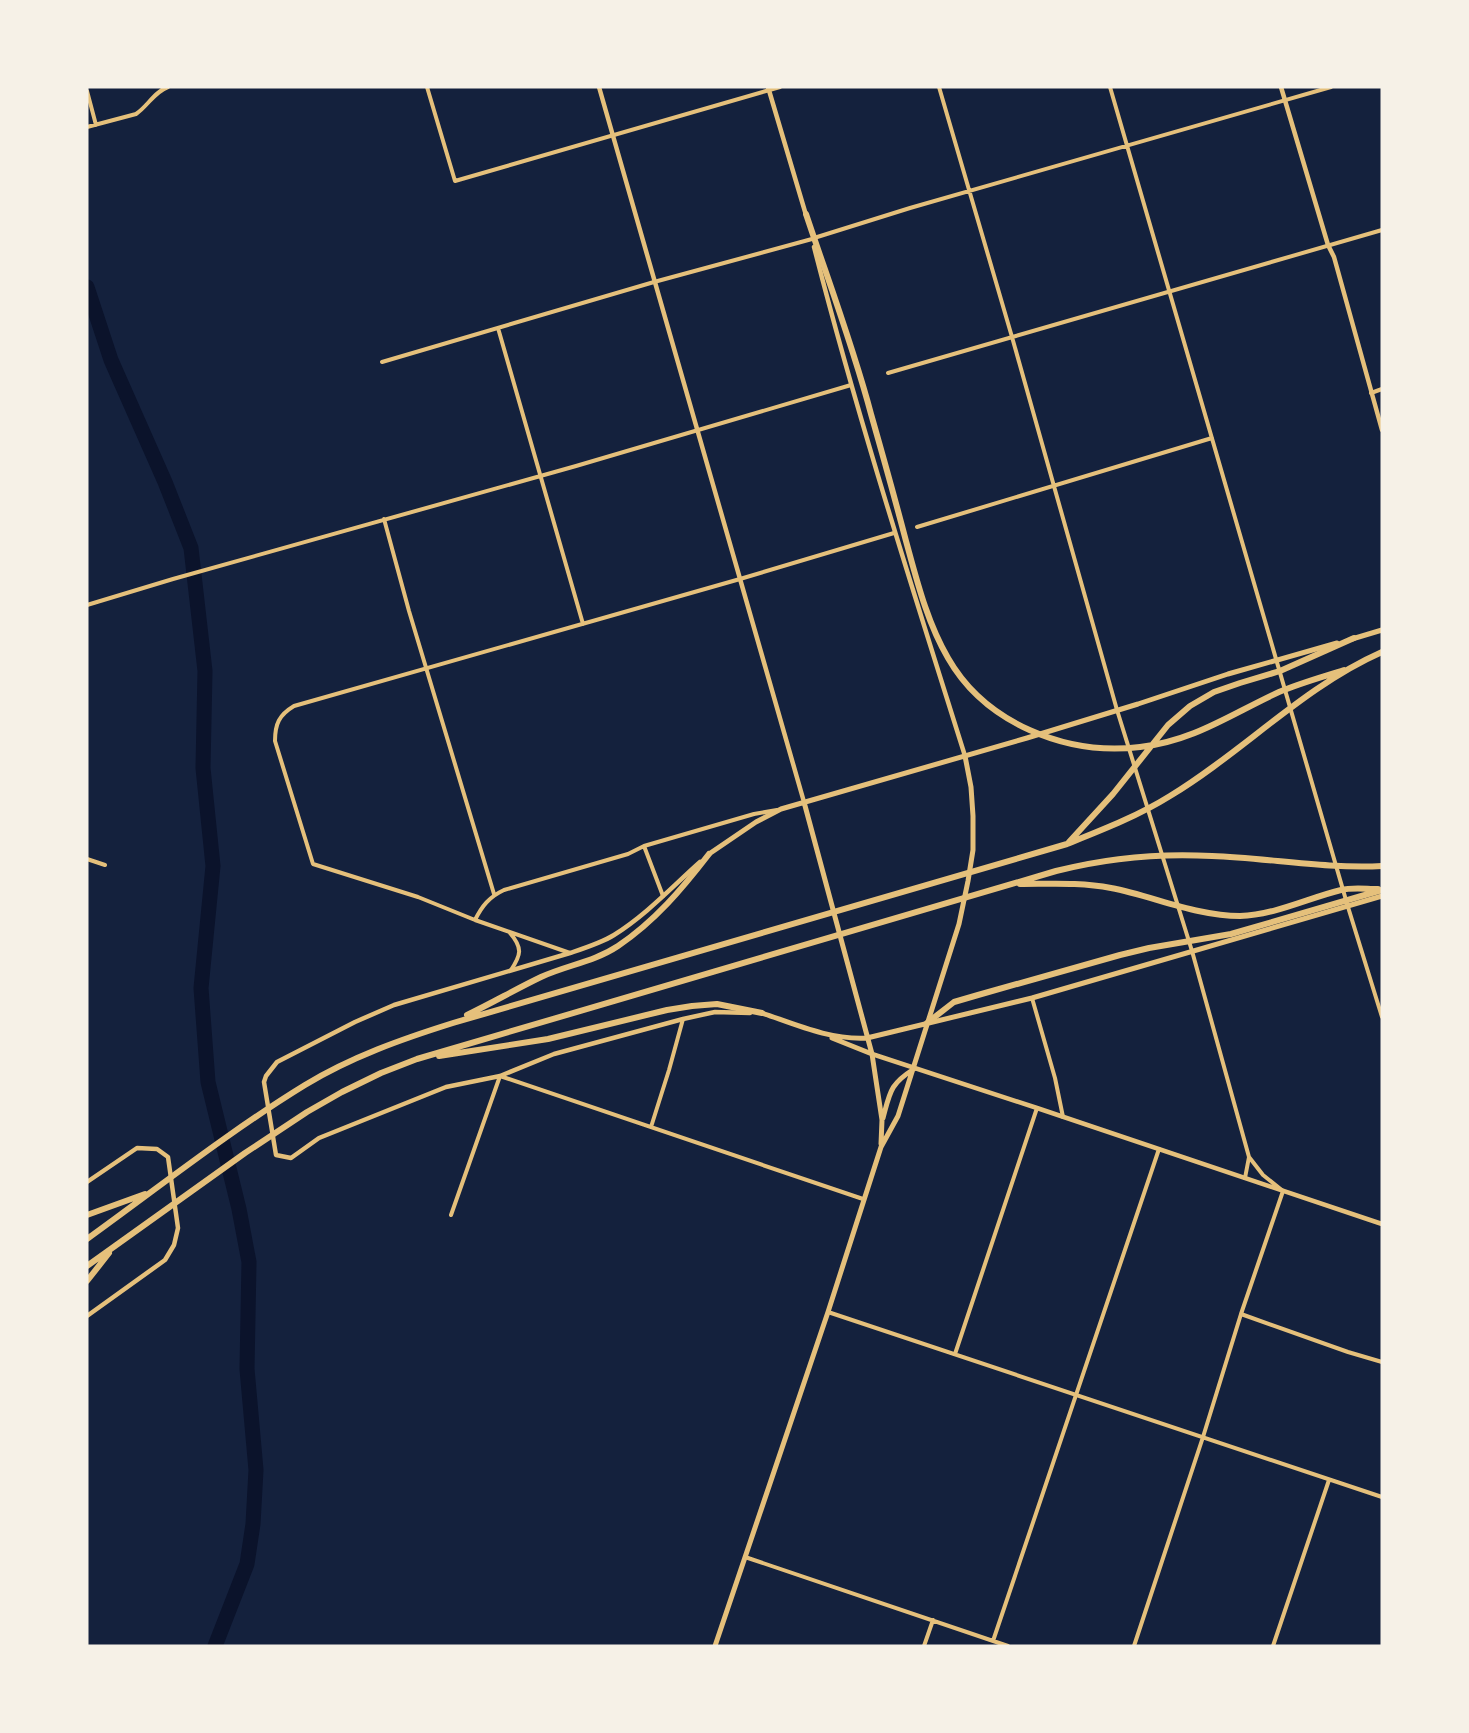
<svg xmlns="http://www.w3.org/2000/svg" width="1469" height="1733" font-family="Karla,sans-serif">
<rect width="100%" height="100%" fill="#14213d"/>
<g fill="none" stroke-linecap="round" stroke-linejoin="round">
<path stroke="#0b132b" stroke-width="15" d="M 87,287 L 111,360 L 165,482 L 191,548 L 205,671 L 203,768 L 213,866 L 201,988 L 208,1082 L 239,1209 L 249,1262 L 247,1369 L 256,1470 L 253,1524 L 247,1564 L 215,1646"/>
<path stroke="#e5c07b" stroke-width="4" d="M 427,87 L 455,181 L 780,87
M 939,87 L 1012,337 L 1117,710 L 1192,951 L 1249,1157 L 1263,1175 L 1283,1191 L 1241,1314 L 1203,1437 L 1134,1646
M 1110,87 L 1348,907 L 1382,1017
M 87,91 L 96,125
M 87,127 L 136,114 C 148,106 154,92 168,87
M 814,238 L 910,208 L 1331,87
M 498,328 L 583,624
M 382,362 L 654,282 L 812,239
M 888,373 L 1382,230
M 1371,393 L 1382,389
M 384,519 L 409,611 L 494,894
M 917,527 L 1212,438
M 87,605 L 173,579 L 576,466 L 851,385
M 644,846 L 663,896
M 87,859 L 105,865
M 475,920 C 482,906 489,897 504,890 L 628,854 L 644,846 L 754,814 L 777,810
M 510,933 C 523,948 521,955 511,970
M 570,953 L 475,920 L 418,897 L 313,864 L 275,741 C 275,724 279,715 294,706 L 740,579 L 894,533
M 1032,998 L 1055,1078 L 1063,1117
M 651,1127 L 669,1070 L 683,1019
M 1245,1178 L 1249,1157
M 451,1215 L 500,1076 L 863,1199
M 828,1312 L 1382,1497
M 1241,1314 L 1348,1352 L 1382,1362
M 955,1354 L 1037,1108
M 745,1557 L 1008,1646
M 993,1641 L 1159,1149
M 924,1646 L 933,1620
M 1273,1646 L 1329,1480"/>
<path stroke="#e5c07b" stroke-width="4.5" d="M 1281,87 L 1328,245 L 1334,257 L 1382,430
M 872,1054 L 1037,1108 L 1382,1224"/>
<path stroke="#e5c07b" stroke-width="4.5" d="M 599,87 L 804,802
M 768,87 L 806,215
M 814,247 C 858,419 912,587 965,756
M 700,862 C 672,887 646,915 614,935 C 601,943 585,948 570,953 L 394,1005 L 355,1022 L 277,1062 L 266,1076 L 264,1082 L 276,1155 L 291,1158 L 319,1138 L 446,1087 L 500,1076 L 554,1054 L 683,1019 L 715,1012 L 750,1013
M 87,1182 L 137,1148 L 157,1149 L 168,1157 L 178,1228 L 174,1245 L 165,1260 L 87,1316"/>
<path stroke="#e5c07b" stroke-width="5" d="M 1352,639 L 1382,630
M 804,802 L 872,1054 L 882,1120 L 881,1144
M 709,854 L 756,822 L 781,809 L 1027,738 L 1138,704 L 1228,674 L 1337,643
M 762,1013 C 797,1025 830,1040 867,1038 L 1032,998 L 1382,896
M 832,1038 L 872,1054
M 883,1118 C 890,1092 890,1084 914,1069
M 715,1646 L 828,1312 L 881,1147 L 898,1116 L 959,924 L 968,881 L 973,850 L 973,816 L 971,787 L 965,756"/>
<path stroke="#e5c07b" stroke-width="6" d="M 806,214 C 828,280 853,346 871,414 C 883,456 895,499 906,541 C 917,581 927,622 948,658 C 985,723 1066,756 1140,747 C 1194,741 1231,714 1279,692 C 1300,683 1322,677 1344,670
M 1069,842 L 1113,794 L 1168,725 L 1190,706 L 1214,692 L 1240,683 L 1280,671 L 1354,638
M 1020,884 C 1050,884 1081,882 1111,888 C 1153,896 1196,916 1240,916 C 1275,915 1308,898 1341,890 C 1352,887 1366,889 1378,889
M 467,1015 C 492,1003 516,989 541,977 C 567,965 594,962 618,946 C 655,921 682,889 709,854
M 927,1023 L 954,1002 L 978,995 L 1120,955 L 1149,948 L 1231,934 L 1382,890
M 439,1056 L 548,1039 L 667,1010 L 692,1006 L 717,1004 L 762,1013
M 87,1215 L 145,1194
M 87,1239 C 159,1187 230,1131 305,1085 C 351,1057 402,1039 453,1023 L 1067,844 C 1102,830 1138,816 1170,796 C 1243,752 1303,687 1382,652
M 87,1266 L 245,1153 L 307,1112 L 342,1092 L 381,1073 L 417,1059 L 1056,871 C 1107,858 1159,853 1212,856 C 1268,858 1325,869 1382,866
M 87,1281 L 109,1253"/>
</g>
<rect width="1469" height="1733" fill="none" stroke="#f6f1e7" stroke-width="177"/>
</svg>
